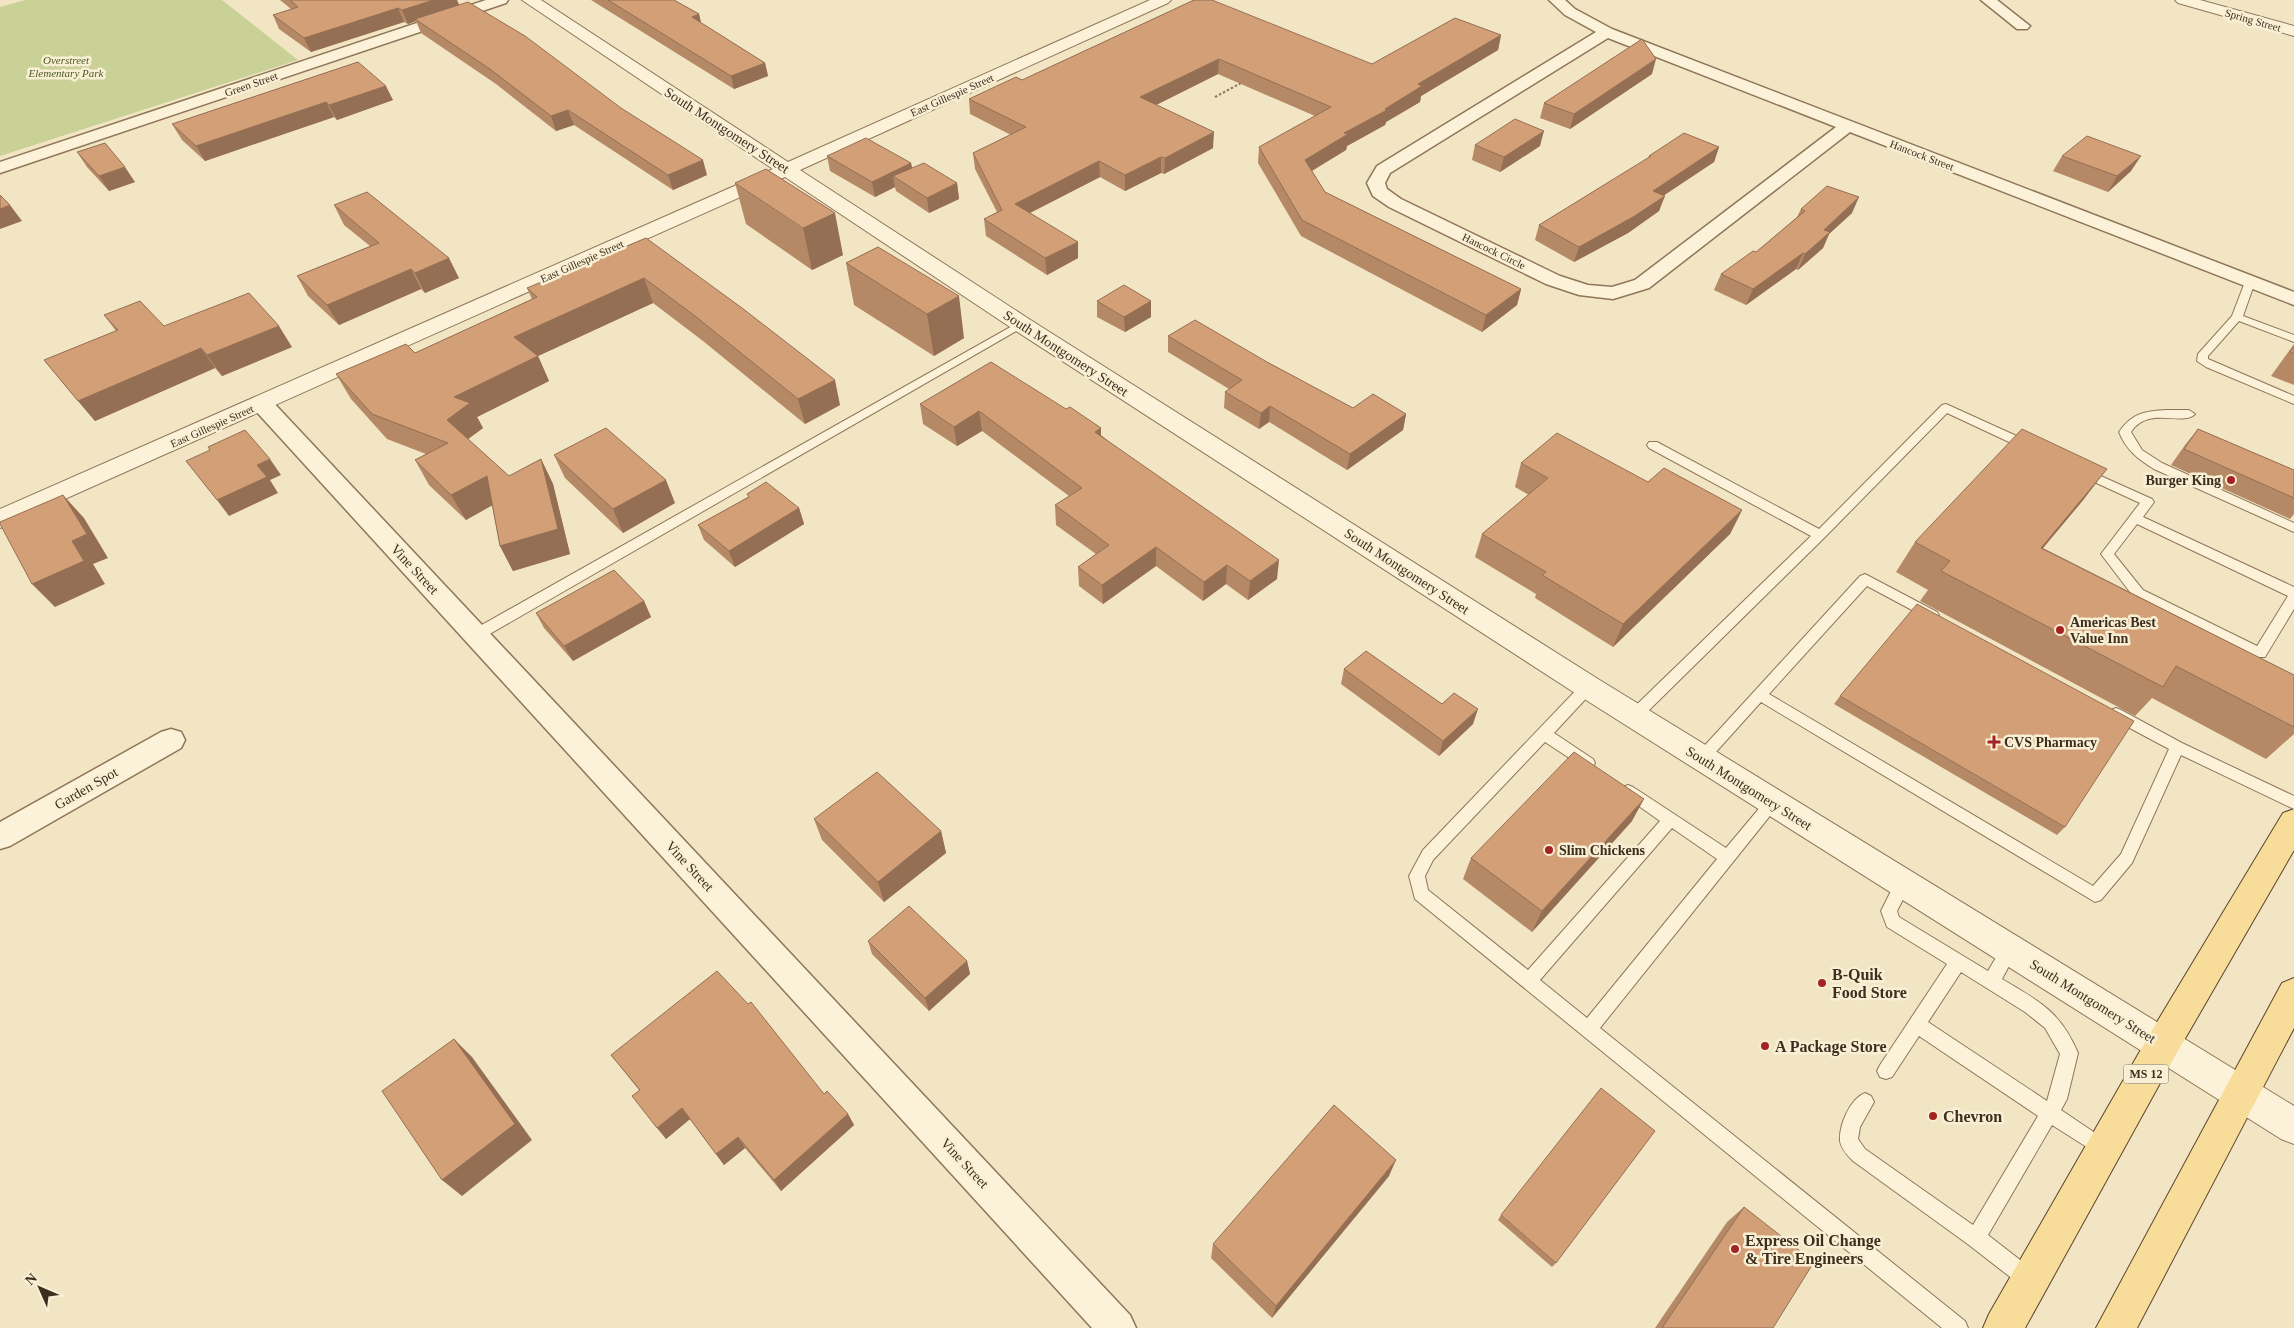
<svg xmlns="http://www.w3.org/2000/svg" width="2294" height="1328" font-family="'Times New Roman',serif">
<rect width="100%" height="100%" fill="#f2e5c4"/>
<path fill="#cad197" d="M 25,0 L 222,0 L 298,60 L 0,156 L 0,7 Z"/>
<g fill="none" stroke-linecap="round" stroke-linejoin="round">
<g stroke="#8f7658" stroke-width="2">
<path id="service" d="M 2250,279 L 2255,282 L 2243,316 L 2294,335 L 2294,342 L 2239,321 L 2208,356 L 2208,359 L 2294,396 L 2294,404 L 2206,367 L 2197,361 L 2198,354 L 2232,316 L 2245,282 Z
M 1021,321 L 1026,324 L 1025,326 L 481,639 L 471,639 L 469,635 L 471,631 Z
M 1946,404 L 2032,443 L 2034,446 L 2032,449 L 2024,449 L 1947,413 L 1824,538 L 1639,720 L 1634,722 L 1629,720 L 1627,716 L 1629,712 L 1811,536 L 1649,448 L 1647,445 L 1649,442 L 1657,442 L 1819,529 L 1942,405 Z
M 2167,410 L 2189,410 L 2195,414 C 2183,427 2148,405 2131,432 L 2142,450 L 2162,463 L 2294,523 L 2294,532 L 2154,469 C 2138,459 2126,450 2119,432 C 2132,413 2145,411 2167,410 Z
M 2083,468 L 2152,499 L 2154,502 L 2143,517 L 2294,587 L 2294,609 L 2265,657 L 2255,657 L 2133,596 L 2101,554 L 2140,503 L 2079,475 L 2077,472 ZM 2137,524 L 2288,596 L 2257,646 L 2143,590 L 2114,554 Z
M 1865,574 L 1937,612 L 1939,615 L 1937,618 L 1927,618 L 1867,586 L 1769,694 L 2093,886 L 2121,854 L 2169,749 L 2111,718 L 2109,714 L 2111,710 L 2116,708 L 2121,710 L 2182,743 L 2294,796 L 2294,809 L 2181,755 L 2132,863 L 2101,900 L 2095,902 L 1761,702 L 1706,763 L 1701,765 L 1696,763 L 1694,759 L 1696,755 L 1860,576 Z
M 1588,682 L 1593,683 L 1595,687 L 1593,691 L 1554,733 L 1593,759 L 1595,763 L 1593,767 L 1588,769 L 1583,767 L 1545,742 L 1433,860 L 1425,876 L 1428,890 L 1528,970 L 1660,821 L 1623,795 L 1621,791 L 1623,787 L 1628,785 L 1633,787 L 1726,848 L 1767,799 L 1772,797 L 1777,799 L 1780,803 L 1777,807 L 1600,1028 L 1965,1321 L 1968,1328 L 1942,1328 L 1415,899 L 1409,876 L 1423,850 L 1583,683 ZM 1672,828 L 1717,859 L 1587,1018 L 1540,980 Z
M 1903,877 L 1909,879 L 1911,884 L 1897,911 L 1899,917 L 1988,971 L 2004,944 L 2010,942 L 2016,944 L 2018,949 L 2002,979 C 2039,1001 2060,1011 2078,1053 L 2067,1099 L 2061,1110 L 2110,1143 L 2113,1149 L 2110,1155 L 2104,1158 L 2052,1125 L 1988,1235 L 2037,1273 L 2040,1280 L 2037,1287 L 2030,1290 L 2023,1287 L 1969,1245 L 1853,1161 C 1848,1156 1841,1149 1840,1141 C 1839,1125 1850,1099 1865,1093 L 1871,1096 L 1874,1102 L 1860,1127 L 1858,1139 L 1865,1149 L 1973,1225 L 2038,1116 L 1919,1036 L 1892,1077 L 1886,1079 L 1880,1077 L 1877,1071 L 1880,1065 L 1947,964 L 1887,927 L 1881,911 L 1897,879 ZM 1961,972 L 2025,1012 L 2045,1028 L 2060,1054 L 2047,1101 L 1928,1022 Z"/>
</g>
<g stroke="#8f7658" stroke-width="3">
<path id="minor" d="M 486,0 L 508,0 L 506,3 L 0,173 L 0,162 Z
M 1549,0 L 1565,0 L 1575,9 L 1612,29 L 2294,292 L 2294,305 L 1850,132 L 1649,288 L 1613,299 L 1579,295 L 1546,284 L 1389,207 L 1373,196 L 1367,183 L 1377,166 L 1596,32 L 1565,15 ZM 1608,38 L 1836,127 L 1635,280 L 1612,287 L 1588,285 L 1560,276 L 1401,199 L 1387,189 L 1385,183 L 1390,173 Z
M 1981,0 L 1997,0 L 2030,26 L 2027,29 L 2017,29 Z
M 262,397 L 270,399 L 1130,1315 L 1136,1328 L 1092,1328 L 254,409 L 251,404 L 254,399 Z
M 171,729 L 181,732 L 185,740 L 181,748 L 10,846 L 0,849 L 0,822 L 161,732 Z"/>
</g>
<g stroke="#8f7658" stroke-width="2">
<path id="tertiary" d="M 522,0 L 541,0 L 788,162 L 1150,0 L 1171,0 L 1168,3 L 800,170 L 1029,319 L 1598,679 L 2294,1106 L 2294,1144 L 2281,1139 L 1578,695 L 1013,329 L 785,177 L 0,528 L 0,509 L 773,169 Z
M 2175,0 L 2200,0 L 2294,26 L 2294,36 L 2178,3 Z"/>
</g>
<g stroke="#5c442d" stroke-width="2">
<path id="primary" d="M 2294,809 L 2294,850 L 2175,1056 L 2025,1328 L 1983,1328 L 1989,1314 L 2151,1032 L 2283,813 Z
M 2294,978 L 2294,1028 L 2137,1328 L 2096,1328 L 2282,983 Z"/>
</g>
<path stroke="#8f7658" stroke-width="2" stroke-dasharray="2.5 2" stroke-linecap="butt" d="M 1215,97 L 1243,82"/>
<use href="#service" fill="#fcf2d9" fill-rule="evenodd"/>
<use href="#minor" fill="#fcf2d9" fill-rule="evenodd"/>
<use href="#tertiary" fill="#fcf2d9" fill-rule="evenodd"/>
<use href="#primary" fill="#f8dc9a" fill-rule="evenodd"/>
</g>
<path fill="#b58966" d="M 280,0 L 457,0 L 459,5 L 707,175 L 673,190 L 574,125 L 556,131 L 496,84 L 421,33 L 416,21 L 408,24 L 404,22 L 311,52 L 279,29 L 273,15 L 291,9 Z
M 591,0 L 674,0 L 699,14 L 701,23 L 765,63 L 768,76 L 734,89 Z
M 1194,0 L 1372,64 L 1501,35 L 1498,50 L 1421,96 L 1420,102 L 1386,122 L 1385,125 L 1347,146 L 1346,150 L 1312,171 L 1325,192 L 1521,289 L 1517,305 L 1482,332 L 1301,236 L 1258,163 L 1259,147 L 1315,116 L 1218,74 L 1156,105 L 1213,148 L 1164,174 L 1161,173 L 1125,191 L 1100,177 L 1030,213 L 1078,258 L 1047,275 L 986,236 L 984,219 L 997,212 L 975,169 L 973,153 L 1011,135 L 970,114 L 969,99 L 1022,80 Z
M 358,62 L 393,100 L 337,120 L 334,117 L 205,161 L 182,140 L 172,124 Z
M 1652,74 L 1570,129 L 1540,118 L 1544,103 Z
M 1475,145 L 1540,146 L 1500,172 L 1472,160 Z
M 1719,147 L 1714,162 L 1664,195 L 1659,211 L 1628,233 L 1574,262 L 1535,240 L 1539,225 L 1648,158 L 1649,156 Z
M 77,152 L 135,182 L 109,191 L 87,167 Z
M 827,156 L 911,163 L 912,168 L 957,183 L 959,199 L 929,213 L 896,191 L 895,187 L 875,197 L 830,171 Z
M 2062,156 L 2131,171 L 2108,192 L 2053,171 Z
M 735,183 L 843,255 L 812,270 L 746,224 Z
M 334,205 L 459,278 L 425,293 L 421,289 L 339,325 L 308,296 L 297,276 L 370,246 L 344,225 Z
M 1801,209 L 1852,213 L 1829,234 L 1823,248 L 1798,270 L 1796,269 L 1746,305 L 1714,290 L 1721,274 L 1756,252 L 1797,217 Z
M 646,238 L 840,405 L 805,424 L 703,341 L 653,303 L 538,356 L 549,381 L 477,417 L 483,428 L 468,439 L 509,476 L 541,459 L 553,484 L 570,554 L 513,571 L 500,546 L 492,505 L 466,520 L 429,485 L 415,460 L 426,454 L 387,439 L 351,399 L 336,374 L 415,353 L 532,299 L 527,288 Z
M 878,247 L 964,338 L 934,356 L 854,305 L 846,263 Z
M 1097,301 L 1151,301 L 1151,317 L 1125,332 L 1097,317 Z
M 104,315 L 164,326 L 292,347 L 222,376 L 215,368 L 95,421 L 44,360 L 116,331 Z
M 1168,336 L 1267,362 L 1353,408 L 1406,414 L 1403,430 L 1347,470 L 1269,422 L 1259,429 L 1224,408 L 1225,392 L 1229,389 L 1168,352 Z
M 2294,344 L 2294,385 L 2271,376 Z
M 991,362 L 1101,435 L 1277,579 L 1248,600 L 1226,584 L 1203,601 L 1156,566 L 1103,604 L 1079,586 L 1078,567 L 1096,554 L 1056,525 L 1055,505 L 1069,496 L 982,431 L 957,446 L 923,424 L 920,404 Z
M 2198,429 L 2294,470 L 2294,514 L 2290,519 L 2171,465 L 2185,445 Z
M 554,455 L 675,503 L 623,533 L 565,478 Z
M 1521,463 L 1648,482 L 1742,510 L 1730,534 L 1613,647 L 1535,598 L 1536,594 L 1475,557 L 1482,534 L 1529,495 L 1515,487 Z
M 748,497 L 799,508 L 804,524 L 735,567 L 704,540 L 698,525 Z
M 2084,499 L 2043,548 L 2294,675 L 2294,734 L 2266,759 L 2152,698 L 2135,716 L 1920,601 L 1928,590 L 1896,572 L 1915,542 Z
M 644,601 L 651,617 L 573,661 L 544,628 L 536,613 Z
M 1344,669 L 1442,704 L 1473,724 L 1439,756 L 1341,684 Z
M 1840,696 L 2065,827 L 2057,835 L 1834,704 Z
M 814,819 L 941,831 L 946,853 L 884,902 L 822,840 Z
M 1632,821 L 1532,932 L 1463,879 L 1471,858 Z
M 868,941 L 967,961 L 970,974 L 929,1011 L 872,954 Z
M 611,1055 L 824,1094 L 848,1114 L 854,1125 L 781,1191 L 745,1148 L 724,1165 L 690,1119 L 666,1139 L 639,1090 Z
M 1389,1176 L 1272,1318 L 1211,1258 L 1213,1244 Z
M 1744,1207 L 1773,1328 L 1655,1328 L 1727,1222 Z
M 1501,1215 L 1556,1263 L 1552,1267 L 1498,1220 Z"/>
<path fill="#946f53" d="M 434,0 L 457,0 L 460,7 L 415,19 L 416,21 L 408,24 L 402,10 Z
M 398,8 L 404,22 L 311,52 L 304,38 Z
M 699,14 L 702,27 L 692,17 Z
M 1501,35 L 1498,50 L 1421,96 L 1420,102 L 1386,122 L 1385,125 L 1347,146 L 1346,150 L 1303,176 L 1305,160 L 1344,133 L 1385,109 L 1418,84 Z
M 1219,59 L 1218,74 L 1140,113 L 1140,97 Z
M 1656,59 L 1652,74 L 1570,129 L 1574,114 Z
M 765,63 L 768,76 L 734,89 L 731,76 Z
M 386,86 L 393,100 L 337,120 L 329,105 Z
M 326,102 L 334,117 L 205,161 L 196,146 Z
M 568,110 L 574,125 L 556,131 L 551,116 Z
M 1544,131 L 1540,146 L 1500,172 L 1504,157 Z
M 1214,132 L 1213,148 L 1164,174 L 1165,158 Z
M 1719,147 L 1714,162 L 1648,206 L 1653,191 Z
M 2141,156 L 2131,171 L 2108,192 L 2117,176 Z
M 1161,157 L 1161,173 L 1125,191 L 1125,175 Z
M 703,160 L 707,175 L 673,190 L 668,175 Z
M 1099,161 L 1100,177 L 1016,220 L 1015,204 Z
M 911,163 L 914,178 L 893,176 L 895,187 L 875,197 L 872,182 Z
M 125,167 L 135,182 L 109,191 L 99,176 Z
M 957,183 L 959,199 L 929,213 L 927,198 Z
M 1665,196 L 1659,211 L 1628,233 L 1574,262 L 1579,247 Z
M 1859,197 L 1852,213 L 1829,234 L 1823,248 L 1798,270 L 1805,254 L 1824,230 Z
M 10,205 L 22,221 L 0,229 L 0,209 Z
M 835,213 L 843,255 L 812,270 L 803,228 Z
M 1078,242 L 1078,258 L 1047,275 L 1045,258 Z
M 1803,253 L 1796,269 L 1746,305 L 1753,289 Z
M 449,258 L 459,278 L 425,293 L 415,273 Z
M 411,269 L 421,289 L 339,325 L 327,305 Z
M 644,278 L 653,303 L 538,356 L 549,381 L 477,417 L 483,428 L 460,445 L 447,420 L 454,397 L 514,337 Z
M 1521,289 L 1517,305 L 1482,332 L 1486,315 Z
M 959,296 L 964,338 L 934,356 L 927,314 Z
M 1151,301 L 1151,317 L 1125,332 L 1124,317 Z
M 279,326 L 292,347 L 222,376 L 207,355 Z
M 201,348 L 215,368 L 95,421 L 78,401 Z
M 835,380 L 840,405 L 805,424 L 798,399 Z
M 1270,406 L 1269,422 L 1259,429 L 1261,413 Z
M 979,411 L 982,431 L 957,446 L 954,427 Z
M 1406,414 L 1403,430 L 1347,470 L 1350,454 Z
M 1101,428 L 1101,448 L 1095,432 Z
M 270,459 L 281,475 L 270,480 L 278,493 L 229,516 L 217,500 L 257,465 Z
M 541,459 L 553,484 L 570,554 L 513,571 L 500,546 Z
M 2107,469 L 2084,499 L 2018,578 L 2041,548 Z
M 487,476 L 500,501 L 466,520 L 451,495 Z
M 666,480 L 675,503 L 623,533 L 613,509 Z
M 63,495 L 84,518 L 108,558 L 93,564 L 105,584 L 55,607 L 32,584 L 72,541 Z
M 799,508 L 804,524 L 735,567 L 729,551 Z
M 1742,510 L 1730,534 L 1613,647 L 1623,624 Z
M 1156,547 L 1156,566 L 1103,604 L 1102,585 Z
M 1279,560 L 1277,579 L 1248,600 L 1250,581 Z
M 1227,565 L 1226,584 L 1203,601 L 1204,582 Z
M 644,601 L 651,617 L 573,661 L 564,646 Z
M 1478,709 L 1473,724 L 1439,756 L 1443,741 Z
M 1644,799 L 1632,821 L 1532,932 L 1542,911 Z
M 941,831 L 946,853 L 884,902 L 878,882 Z
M 967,961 L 970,974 L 929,1011 L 925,998 Z
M 454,1039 L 472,1057 L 532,1140 L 462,1196 L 442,1180 Z
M 682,1108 L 690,1119 L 666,1139 L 657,1128 Z
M 848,1114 L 854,1125 L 781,1191 L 774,1180 Z
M 738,1137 L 745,1148 L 724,1165 L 716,1154 Z
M 1396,1160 L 1389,1176 L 1272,1318 L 1276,1306 Z"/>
<path fill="#d39f77" stroke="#946f53" d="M 290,0 L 434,0 L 402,10 L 398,8 L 304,38 L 273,15 L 298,7 Z
M 608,0 L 674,0 L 699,14 L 692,17 L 765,63 L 731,76 Z
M 1194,0 L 1212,0 L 1372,64 L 1455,18 L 1501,35 L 1418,84 L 1422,86 L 1385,109 L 1387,110 L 1344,133 L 1348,134 L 1305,160 L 1325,192 L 1521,289 L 1486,315 L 1302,220 L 1259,147 L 1331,107 L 1219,59 L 1140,97 L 1214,132 L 1165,158 L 1161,157 L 1125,175 L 1099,161 L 1015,204 L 1078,242 L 1045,258 L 984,219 L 1002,210 L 973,153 L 1026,127 L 969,99 L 1016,77 L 1022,80 Z
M 468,2 L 525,36 L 621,108 L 703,160 L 668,175 L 568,110 L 551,116 L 490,69 L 415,19 Z
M 1642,39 L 1656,59 L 1574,114 L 1544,103 Z
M 358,62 L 386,86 L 329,105 L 326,102 L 196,146 L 172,124 Z
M 1515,119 L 1544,131 L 1504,157 L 1475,145 Z
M 1684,133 L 1719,147 L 1653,191 L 1665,196 L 1633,217 L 1579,247 L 1539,225 L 1651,156 L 1649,156 Z
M 2087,136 L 2141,156 L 2117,176 L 2062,156 Z
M 866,138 L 911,163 L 872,182 L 827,156 Z
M 105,143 L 125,167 L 99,176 L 77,152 Z
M 924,163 L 957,183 L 927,198 L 893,176 Z
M 766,169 L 835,213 L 803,228 L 735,183 Z
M 1827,186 L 1859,197 L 1824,230 L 1830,232 L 1805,254 L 1803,253 L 1753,289 L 1721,274 L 1753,251 L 1756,252 L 1805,211 L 1801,209 Z
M 367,192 L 449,258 L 415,273 L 411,269 L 327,305 L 297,276 L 379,243 L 334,205 Z
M 0,195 L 10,205 L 0,209 Z
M 646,238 L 742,308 L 835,380 L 798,399 L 695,316 L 644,278 L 514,337 L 538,356 L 454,397 L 470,403 L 447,420 L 509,476 L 541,459 L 558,529 L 500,546 L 487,476 L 451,495 L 415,460 L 448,443 L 372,414 L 336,374 L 406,344 L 415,353 L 537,297 L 527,288 Z
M 878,247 L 959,296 L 927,314 L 846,263 Z
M 1124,285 L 1151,301 L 1124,317 L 1097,301 Z
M 249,293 L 279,326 L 207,355 L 201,348 L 78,401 L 44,360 L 118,330 L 104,315 L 140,301 L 164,326 Z
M 1195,320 L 1267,362 L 1353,408 L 1373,394 L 1406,414 L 1350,454 L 1270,406 L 1261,413 L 1225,392 L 1242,380 L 1168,336 Z
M 2294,347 L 2294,354 L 2290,352 Z
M 991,362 L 1066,409 L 1070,407 L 1101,428 L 1095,432 L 1279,560 L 1250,581 L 1227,565 L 1204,582 L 1156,547 L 1102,585 L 1078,567 L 1109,545 L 1055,505 L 1082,488 L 979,411 L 954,427 L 920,404 Z
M 606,428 L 666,480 L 613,509 L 554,455 Z
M 2022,429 L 2107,469 L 2041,548 L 2294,675 L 2294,727 L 2176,666 L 2163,687 L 1941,571 L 1950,561 L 1915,542 Z
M 2198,429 L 2294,470 L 2294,498 L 2184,449 Z
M 245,430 L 270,459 L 257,465 L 267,477 L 217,500 L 186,461 L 210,450 L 208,447 Z
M 1557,433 L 1648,482 L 1664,468 L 1742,510 L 1623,624 L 1542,575 L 1546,572 L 1482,534 L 1548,478 L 1521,463 Z
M 766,482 L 799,508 L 729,551 L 698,525 L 749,497 L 747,494 Z
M 63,495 L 87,534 L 72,541 L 84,561 L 32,584 L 0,524 L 0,522 Z
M 614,570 L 644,601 L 564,646 L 536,613 Z
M 1917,604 L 2134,721 L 2065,827 L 1840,696 Z
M 1366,651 L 1442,704 L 1454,693 L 1478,709 L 1443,741 L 1344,669 Z
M 1574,752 L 1644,799 L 1542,911 L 1471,858 Z
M 877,772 L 941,831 L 878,882 L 814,819 Z
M 909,906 L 967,961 L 925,998 L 868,941 Z
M 717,971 L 748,1004 L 751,1002 L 824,1094 L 827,1091 L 848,1114 L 774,1180 L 738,1137 L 716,1154 L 682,1108 L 657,1128 L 632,1096 L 640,1090 L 611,1055 Z
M 454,1039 L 515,1124 L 442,1180 L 382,1091 Z
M 1601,1088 L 1655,1131 L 1556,1263 L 1501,1215 Z
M 1334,1105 L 1396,1160 L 1276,1306 L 1213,1244 Z
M 1744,1207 L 1814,1262 L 1773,1328 L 1662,1328 Z"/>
<g fill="#a32423" stroke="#f8efd5" stroke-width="2">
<circle cx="2231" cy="480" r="5"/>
<circle cx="2060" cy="630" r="5"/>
<path d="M1991.5 734.5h5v5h5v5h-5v5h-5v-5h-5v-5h5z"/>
<circle cx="1549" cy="850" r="5"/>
<circle cx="1822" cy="983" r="5"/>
<circle cx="1765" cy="1046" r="5"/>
<circle cx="1933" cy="1116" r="5"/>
<circle cx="1735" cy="1249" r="5"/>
</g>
<g text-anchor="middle" stroke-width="5" stroke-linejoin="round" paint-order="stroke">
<g font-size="11" fill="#3d2e1e" stroke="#f8efd5">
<text transform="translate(2253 20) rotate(16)" y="4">Spring Street</text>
<text transform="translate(251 84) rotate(-19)" y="4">Green Street</text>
<text transform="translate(952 95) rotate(-24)" y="4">East Gillespie Street</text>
<text transform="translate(1922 155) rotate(21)" y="4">Hancock Street</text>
<text transform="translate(1494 251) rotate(26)" y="4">Hancock Circle</text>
<text transform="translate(582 261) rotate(-24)" y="4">East Gillespie Street</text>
<text transform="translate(212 426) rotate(-24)" y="4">East Gillespie Street</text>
</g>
<g font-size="11" font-style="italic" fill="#4c5b23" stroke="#f8efd5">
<text x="66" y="64">Overstreet<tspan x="66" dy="13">Elementary Park</tspan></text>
</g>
<rect fill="#f8efd5" stroke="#756855" stroke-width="1" x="2123.5" y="1064.5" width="45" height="19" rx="4"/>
<g font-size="12" font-weight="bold" fill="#3d2e1e">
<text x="2146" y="1078">MS 12</text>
</g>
<g font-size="14" fill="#3d2e1e" stroke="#f8efd5">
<text transform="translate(727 130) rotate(33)" y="5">South Montgomery Street</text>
<text transform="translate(1066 353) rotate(33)" y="5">South Montgomery Street</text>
<text transform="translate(415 569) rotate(47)" y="5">Vine Street</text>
<text transform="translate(1407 571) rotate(33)" y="5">South Montgomery Street</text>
<text transform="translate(86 788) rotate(-30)" y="5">Garden Spot</text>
<text transform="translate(1749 788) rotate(32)" y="5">South Montgomery Street</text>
<text transform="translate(690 866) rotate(47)" y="5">Vine Street</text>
<text transform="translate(2093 1001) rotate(32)" y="5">South Montgomery Street</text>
<text transform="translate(965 1163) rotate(47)" y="5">Vine Street</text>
</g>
<g font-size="14" font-weight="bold" fill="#3d2e1e" stroke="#f8efd5" text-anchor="start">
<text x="2221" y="485" text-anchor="end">Burger King</text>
<text x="2070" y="627">Americas Best<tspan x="2070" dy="16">Value Inn</tspan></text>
<text x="2004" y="747">CVS Pharmacy</text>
<text x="1559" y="855">Slim Chickens</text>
</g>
<g font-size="16" font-weight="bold" fill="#3d2e1e" stroke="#f8efd5" text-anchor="start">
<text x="1832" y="980">B-Quik<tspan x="1832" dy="18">Food Store</tspan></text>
<text x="1775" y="1052">A Package Store</text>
<text x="1943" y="1122">Chevron</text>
<text x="1745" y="1246">Express Oil Change<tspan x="1745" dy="18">&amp; Tire Engineers</tspan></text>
</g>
</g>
<g transform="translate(40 1288) rotate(315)" stroke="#f8efd5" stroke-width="4" paint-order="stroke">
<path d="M0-4L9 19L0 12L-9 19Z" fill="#3d2e1e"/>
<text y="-8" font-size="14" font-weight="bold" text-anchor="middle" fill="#3d2e1e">N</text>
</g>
</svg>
